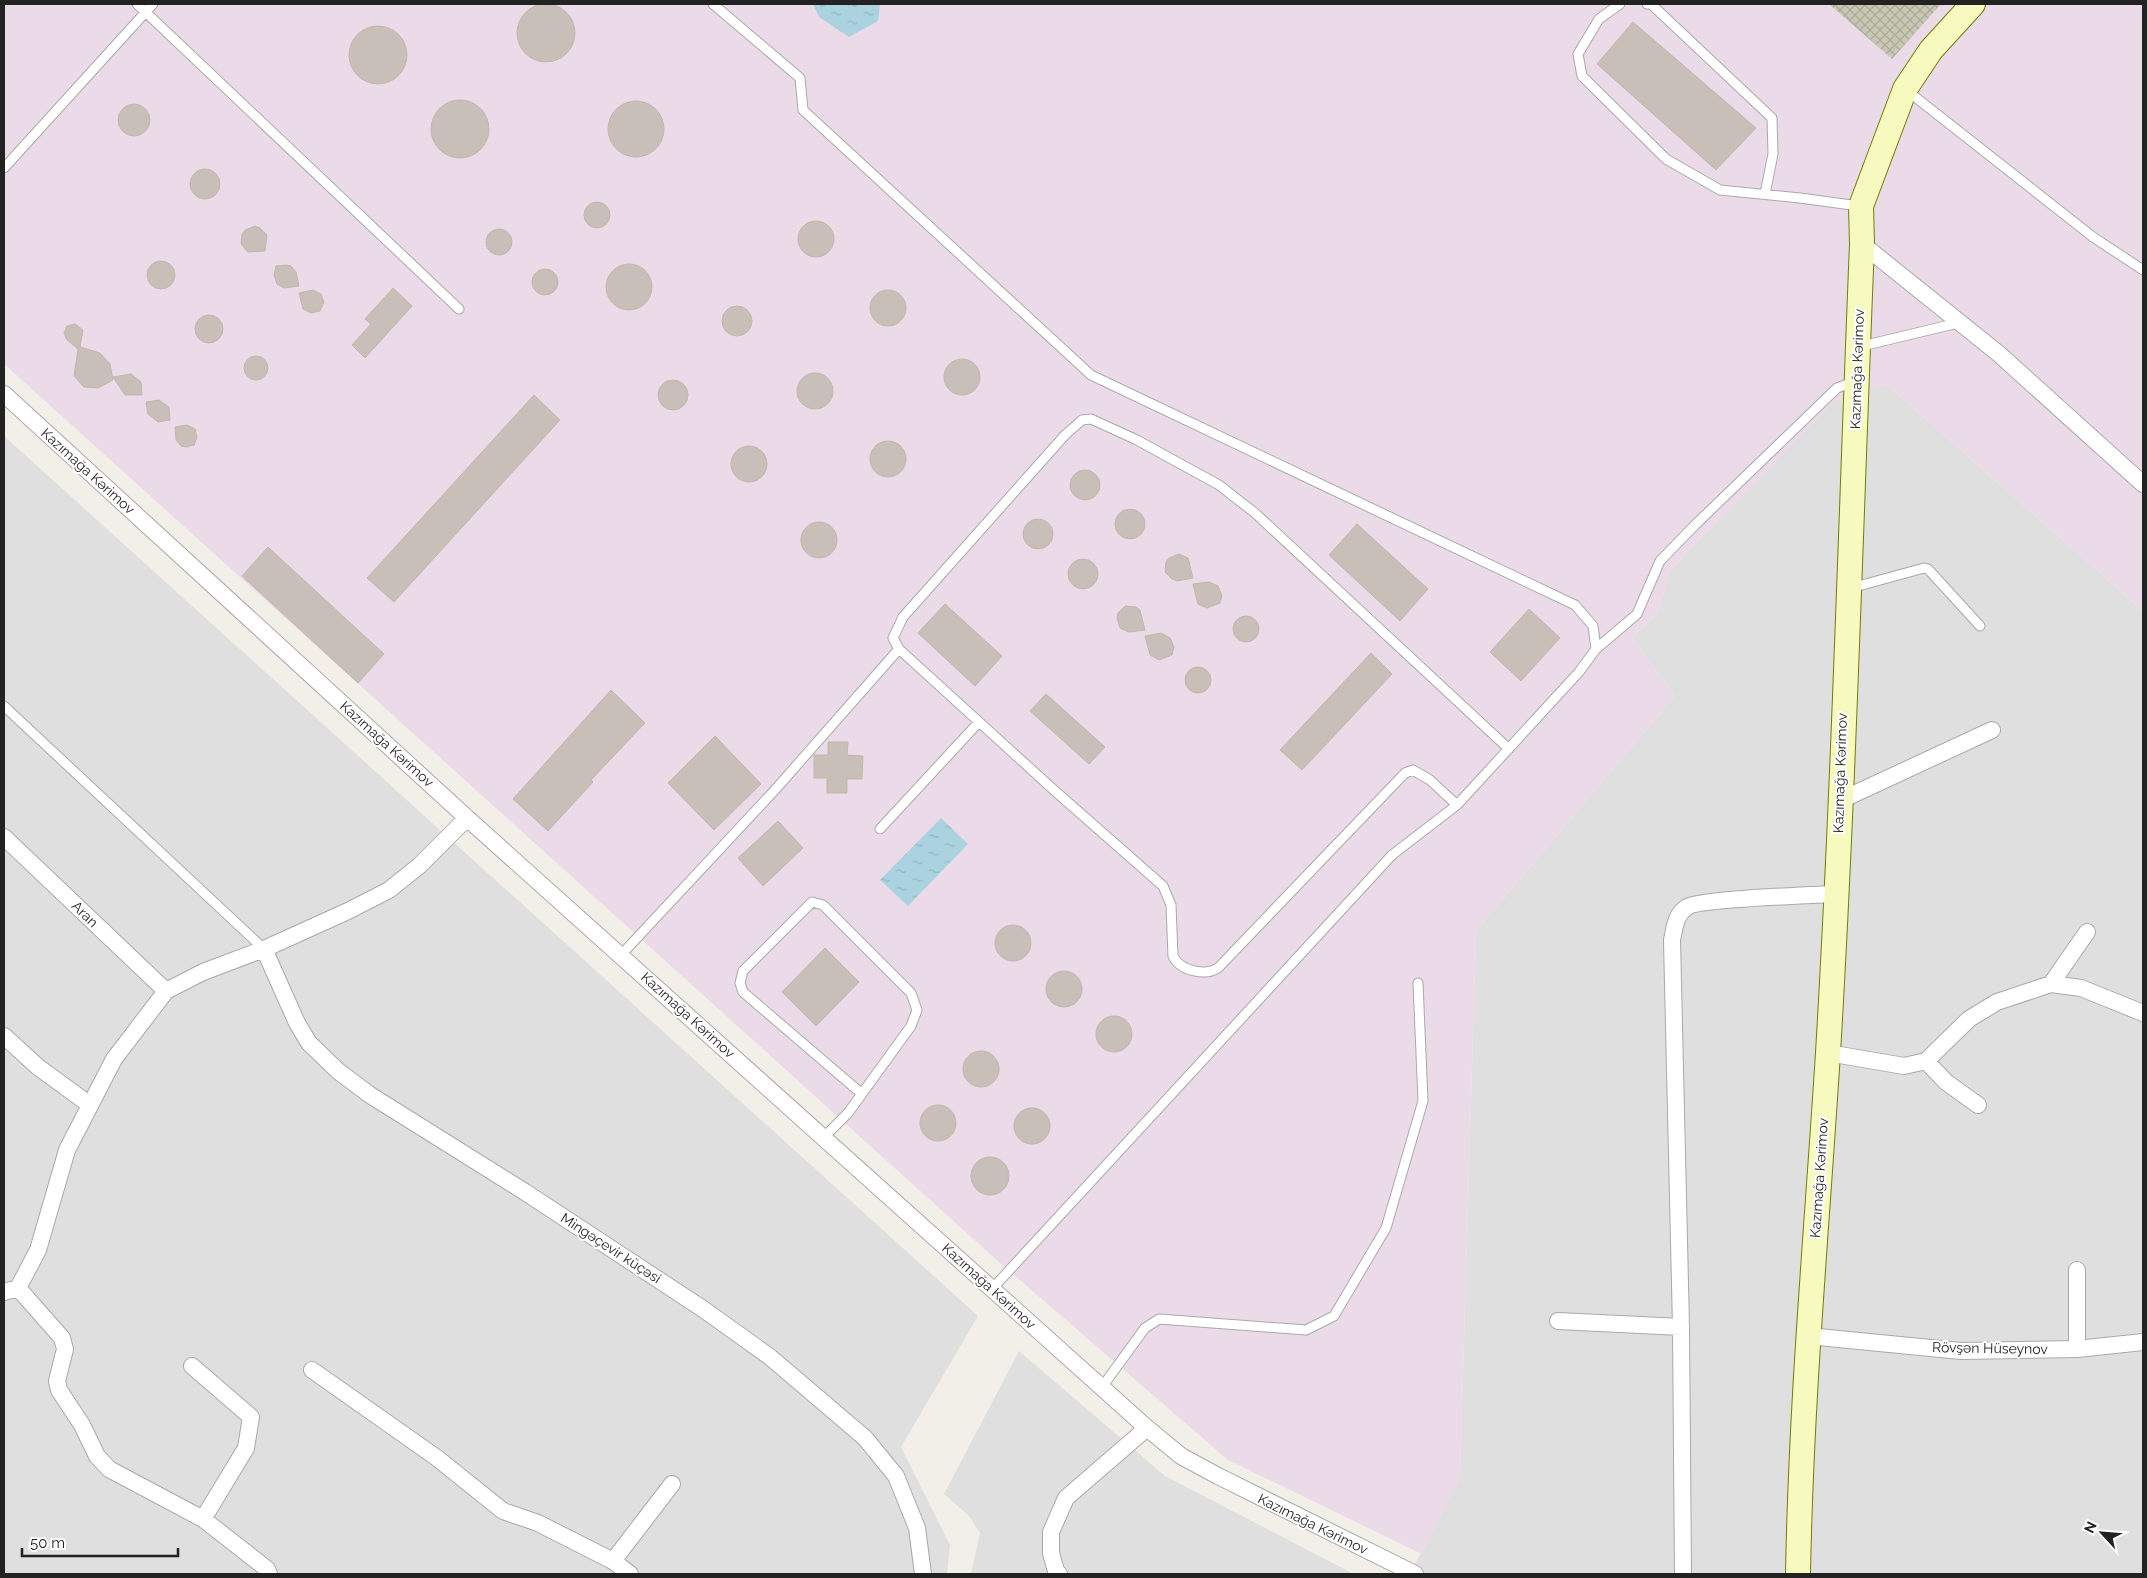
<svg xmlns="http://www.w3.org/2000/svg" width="2147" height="1578" font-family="Raleway,sans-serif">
<defs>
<pattern id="construction-cross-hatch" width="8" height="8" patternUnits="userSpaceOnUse" patternTransform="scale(1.25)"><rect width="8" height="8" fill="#c7c7b4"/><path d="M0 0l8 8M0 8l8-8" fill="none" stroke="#abab9a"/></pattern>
<pattern id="water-ripples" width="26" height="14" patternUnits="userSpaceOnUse" patternTransform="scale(1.25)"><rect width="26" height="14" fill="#aad3df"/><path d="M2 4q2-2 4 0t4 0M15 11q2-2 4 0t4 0" fill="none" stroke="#92b5bf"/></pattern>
</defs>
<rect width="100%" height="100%" fill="#f2efe9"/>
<path fill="#e0dfdf" d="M 1886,384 L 2143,611 L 2143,1574 L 1410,1574 L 1460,1477 L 1476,931 L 1675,696 L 1632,638 L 1658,613 L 1670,570 L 1834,401 Z
M 4,436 L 978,1316 L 901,1447 L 950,1545 L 947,1574 L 4,1574 Z
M 1019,1351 L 1165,1476 L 1354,1574 L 971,1574 L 980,1533 L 969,1516 L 944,1494 Z"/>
<path fill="#ebdbe8" d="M 4,4 L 2143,4 L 2143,611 L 1886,384 L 1834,402 L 1670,570 L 1658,613 L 1632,638 L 1675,696 L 1476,931 L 1460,1477 L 1422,1554 L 1228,1460 L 1000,1263 L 4,364 Z"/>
<path fill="url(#construction-cross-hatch)" d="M 1829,4 L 1941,4 L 1892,59 Z"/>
<path fill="url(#water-ripples)" d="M 813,4 L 880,4 L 878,21 L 849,37 L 819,17 Z
M 941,818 L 968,844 L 908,906 L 880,880 Z"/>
<path fill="#c7bfb8" stroke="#c4b6ab" d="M517 33a29 29 0 1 1 58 0a29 29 0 1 1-58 0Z
M 1633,22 L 1756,128 L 1716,170 L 1597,64 Z
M349 55a29 29 0 1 1 58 0a29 29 0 1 1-58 0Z
M431 129a29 29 0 1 1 58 0a29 29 0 1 1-58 0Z
M608 129a28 28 0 1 1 56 0a28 28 0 1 1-56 0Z
M118 120a16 16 0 1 1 32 0a16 16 0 1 1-32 0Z
M190 184a15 15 0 1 1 30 0a15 15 0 1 1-30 0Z
M584 215a13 13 0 1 1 26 0a13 13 0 1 1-26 0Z
M798 239a18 18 0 1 1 36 0a18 18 0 1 1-36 0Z
M 255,226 L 260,228 L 267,235 L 265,251 L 248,252 L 241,244 L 242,234 L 245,230 Z
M486 242a13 13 0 1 1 26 0a13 13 0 1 1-26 0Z
M147 275a14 14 0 1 1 28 0a14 14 0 1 1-28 0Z
M606 287a23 23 0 1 1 46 0a23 23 0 1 1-46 0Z
M 286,265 L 291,266 L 296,272 L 299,286 L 284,288 L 277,284 L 274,275 L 276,266 Z
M532 282a13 13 0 1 1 26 0a13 13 0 1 1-26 0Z
M 393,288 L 412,306 L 365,358 L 352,345 L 371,324 L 365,319 Z
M870 308a18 18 0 1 1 36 0a18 18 0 1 1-36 0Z
M 313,290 L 321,294 L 324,302 L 320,311 L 311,313 L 303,309 L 299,293 Z
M722 321a15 15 0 1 1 30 0a15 15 0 1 1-30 0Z
M195 329a14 14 0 1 1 28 0a14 14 0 1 1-28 0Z
M 75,324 L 83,330 L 80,347 L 100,353 L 110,364 L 113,380 L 98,388 L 84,387 L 74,376 L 78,349 L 67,340 L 64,333 L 67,326 Z
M244 368a12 12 0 1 1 24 0a12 12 0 1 1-24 0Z
M944 377a18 18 0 1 1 36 0a18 18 0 1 1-36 0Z
M797 391a18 18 0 1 1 36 0a18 18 0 1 1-36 0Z
M 131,374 L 141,382 L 142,395 L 125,395 L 113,377 Z
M658 395a15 15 0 1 1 30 0a15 15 0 1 1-30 0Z
M 534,395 L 560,420 L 394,602 L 367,578 Z
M 159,400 L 169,407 L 170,420 L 158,422 L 148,414 L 146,402 Z
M 187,425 L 195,429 L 197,437 L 194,445 L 186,447 L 181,446 L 176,440 L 175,427 Z
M870 459a18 18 0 1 1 36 0a18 18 0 1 1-36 0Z
M731 464a18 18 0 1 1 36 0a18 18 0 1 1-36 0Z
M1070 485a15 15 0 1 1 30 0a15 15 0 1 1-30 0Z
M1115 524a15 15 0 1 1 30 0a15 15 0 1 1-30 0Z
M1023 534a15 15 0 1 1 30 0a15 15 0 1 1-30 0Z
M801 540a18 18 0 1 1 36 0a18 18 0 1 1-36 0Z
M 1357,524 L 1428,589 L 1400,621 L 1329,555 Z
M 268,547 L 384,654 L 358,683 L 242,576 Z
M 1179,554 L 1188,558 L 1193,578 L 1177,581 L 1172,579 L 1165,572 L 1166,562 L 1169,558 Z
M1068 574a15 15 0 1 1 30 0a15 15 0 1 1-30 0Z
M 1209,582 L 1218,586 L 1222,596 L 1220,603 L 1207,608 L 1198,604 L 1193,584 Z
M 945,604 L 1002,656 L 975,686 L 918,633 Z
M 1125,606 L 1136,607 L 1140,610 L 1145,630 L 1129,632 L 1120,628 L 1117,618 L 1118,613 Z
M 1529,609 L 1560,638 L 1521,681 L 1490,652 Z
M1233 629a13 13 0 1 1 26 0a13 13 0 1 1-26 0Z
M 1161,633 L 1170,638 L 1174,647 L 1172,655 L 1159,660 L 1150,655 L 1145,636 Z
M 1371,653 L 1392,674 L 1302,770 L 1280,750 Z
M1185 680a13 13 0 1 1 26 0a13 13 0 1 1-26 0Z
M 611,690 L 645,723 L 591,780 L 593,782 L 548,831 L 513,799 Z
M 1046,694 L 1105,747 L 1089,764 L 1030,711 Z
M 715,736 L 761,784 L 714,830 L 668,783 Z
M 828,742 L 848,742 L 847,755 L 863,756 L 862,779 L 847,779 L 847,793 L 827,793 L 827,778 L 814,778 L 814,755 L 828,755 Z
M 778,821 L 803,848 L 763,886 L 738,858 Z
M995 943a18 18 0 1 1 36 0a18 18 0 1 1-36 0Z
M 825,948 L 859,982 L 816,1026 L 782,992 Z
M1046 989a18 18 0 1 1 36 0a18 18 0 1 1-36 0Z
M1096 1034a18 18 0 1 1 36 0a18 18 0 1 1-36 0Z
M963 1069a18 18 0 1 1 36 0a18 18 0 1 1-36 0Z
M920 1123a18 18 0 1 1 36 0a18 18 0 1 1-36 0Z
M1014 1126a18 18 0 1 1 36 0a18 18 0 1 1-36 0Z
M971 1176a19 19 0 1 1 38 0a19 19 0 1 1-38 0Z"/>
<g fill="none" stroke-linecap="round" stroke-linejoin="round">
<g stroke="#a9a9a9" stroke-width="11">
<path id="lane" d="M 137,4 L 459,309
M 713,4 L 800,78 L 803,110 L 1091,375 L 1575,605 L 1593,626 L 1596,649 L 1579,672 L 1457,805 L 1392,855 L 992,1289
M 1620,4 L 1599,19 L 1578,54 L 1582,76 L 1666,159 L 1720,190 L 1800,198 L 1859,206
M 1647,4 L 1651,4 L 1772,118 L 1773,154 L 1765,194
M 1905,89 L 2093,237 L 2143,270
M 4,168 L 153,4
M 1858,347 L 1958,323
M 1851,588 L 1924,568 L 1928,569 L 1980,626
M 1596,649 L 1637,614 L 1660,561 L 1695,525 L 1837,388 L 1856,381
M 4,706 L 264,949
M 1457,805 L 1430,780 L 1413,770 L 1405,773 L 1219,967 C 1207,977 1180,971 1173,956 L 1171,905 L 1163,886 L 1055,791 L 899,649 L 893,638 L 903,617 L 1065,435 L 1082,420 L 1091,419 L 1137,440 L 1219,485 L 1255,513 L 1509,749
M 880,829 L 979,722
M 621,955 L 774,791 L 899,649
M 824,1137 L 848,1113 L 911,1026 L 917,1010 L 911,993 L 823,905 L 812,902 L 743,971 L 740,983 L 743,992 L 862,1094
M 1102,1387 L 1145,1328 L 1159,1319 L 1306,1330 L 1334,1316 L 1386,1228 L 1423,1101 L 1418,983"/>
</g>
<g stroke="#a9a9a9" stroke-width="18">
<path id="street" d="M 1862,244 L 1999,354 L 2143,484
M 4,394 L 467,818 L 1147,1428 L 1181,1456 L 1218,1476 L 1415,1574
M 1839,801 L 1992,730
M 4,837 L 166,991
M 264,949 L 297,1023 L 309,1043 L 338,1071 L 370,1095 L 525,1192 L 703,1309 L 770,1357 L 865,1438 L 896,1476 L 917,1528 L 923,1574
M 2051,984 L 2087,932
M 4,1036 L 38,1067 L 90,1105
M 1828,1053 L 1904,1066 L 1926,1061 L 1969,1019 L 1997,1002 L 2051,984 L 2081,988 L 2143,1013
M 1926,1061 L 1946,1082 L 1978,1105
M 2077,1270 L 2077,1349
M 18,1288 L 62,1338 L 65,1349 L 57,1381 L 59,1390 L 82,1425 L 97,1456 L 109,1469 L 203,1519 L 267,1569 L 269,1574
M 4,1292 L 18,1288 L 38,1250 L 67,1150 L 114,1059 L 166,991 L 203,972 L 264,949 L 348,911 L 389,890 L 419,866 L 467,818
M 1558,1321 L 1681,1327
M 1808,1336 L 1961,1351 L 2077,1349 L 2143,1342
M 192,1366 L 251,1417 L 246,1448 L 203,1519
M 312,1370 L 437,1458 L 503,1511 L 538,1523 L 613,1561 L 630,1574
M 613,1561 L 672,1484
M 1059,1574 L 1056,1571 L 1051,1553 L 1051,1532 L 1066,1498 L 1147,1428
M 1683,1574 L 1681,1327 L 1672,940 C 1675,927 1675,915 1687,907 C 1698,899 1815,895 1835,894"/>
</g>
<g stroke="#707d05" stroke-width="26">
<path id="secondary" d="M 1798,1574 C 1801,1400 1817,1227 1828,1053 C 1844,784 1851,514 1862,244 L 1861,206 L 1905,89 L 1931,50 L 1973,4"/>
</g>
<use href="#lane" stroke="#fff" stroke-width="9"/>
<use href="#street" stroke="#fff" stroke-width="16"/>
<use href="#secondary" stroke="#f7fabf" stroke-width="24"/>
</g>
<g text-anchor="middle" stroke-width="4" stroke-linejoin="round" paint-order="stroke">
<g font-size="14" fill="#222" stroke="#fff">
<text transform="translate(1857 369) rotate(-88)" y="5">Kazımağa Kərimov</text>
<text transform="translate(88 471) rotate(42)" y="5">Kazımağa Kərimov</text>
<text transform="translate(387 744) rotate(42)" y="5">Kazımağa Kərimov</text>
<text transform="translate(1840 773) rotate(-88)" y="5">Kazımağa Kərimov</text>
<text transform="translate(85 914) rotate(44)" y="5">Aran</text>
<text transform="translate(688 1015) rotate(42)" y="5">Kazımağa Kərimov</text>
<text transform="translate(1819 1178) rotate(-86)" y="5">Kazımağa Kərimov</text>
<text transform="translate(611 1248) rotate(33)" y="5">Mingəçevir küçəsi</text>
<text transform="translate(989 1286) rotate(42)" y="5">Kazımağa Kərimov</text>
<text transform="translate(1990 1348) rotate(1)" y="5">Rövşən Hüseynov</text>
<text transform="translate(1313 1524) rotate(26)" y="5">Kazımağa Kərimov</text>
</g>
</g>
<rect width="2147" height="1578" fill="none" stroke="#222222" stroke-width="10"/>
<g transform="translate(2102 1533) rotate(296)" stroke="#ffffff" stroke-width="4" paint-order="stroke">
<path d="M0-4L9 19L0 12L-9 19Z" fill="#222222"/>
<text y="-8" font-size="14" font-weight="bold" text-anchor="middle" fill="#222222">N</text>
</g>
<path d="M22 1548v8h156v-8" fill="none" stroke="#222222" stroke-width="2.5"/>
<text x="30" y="1548" font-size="15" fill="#222222" stroke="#ffffff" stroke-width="4" paint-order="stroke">50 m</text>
</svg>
